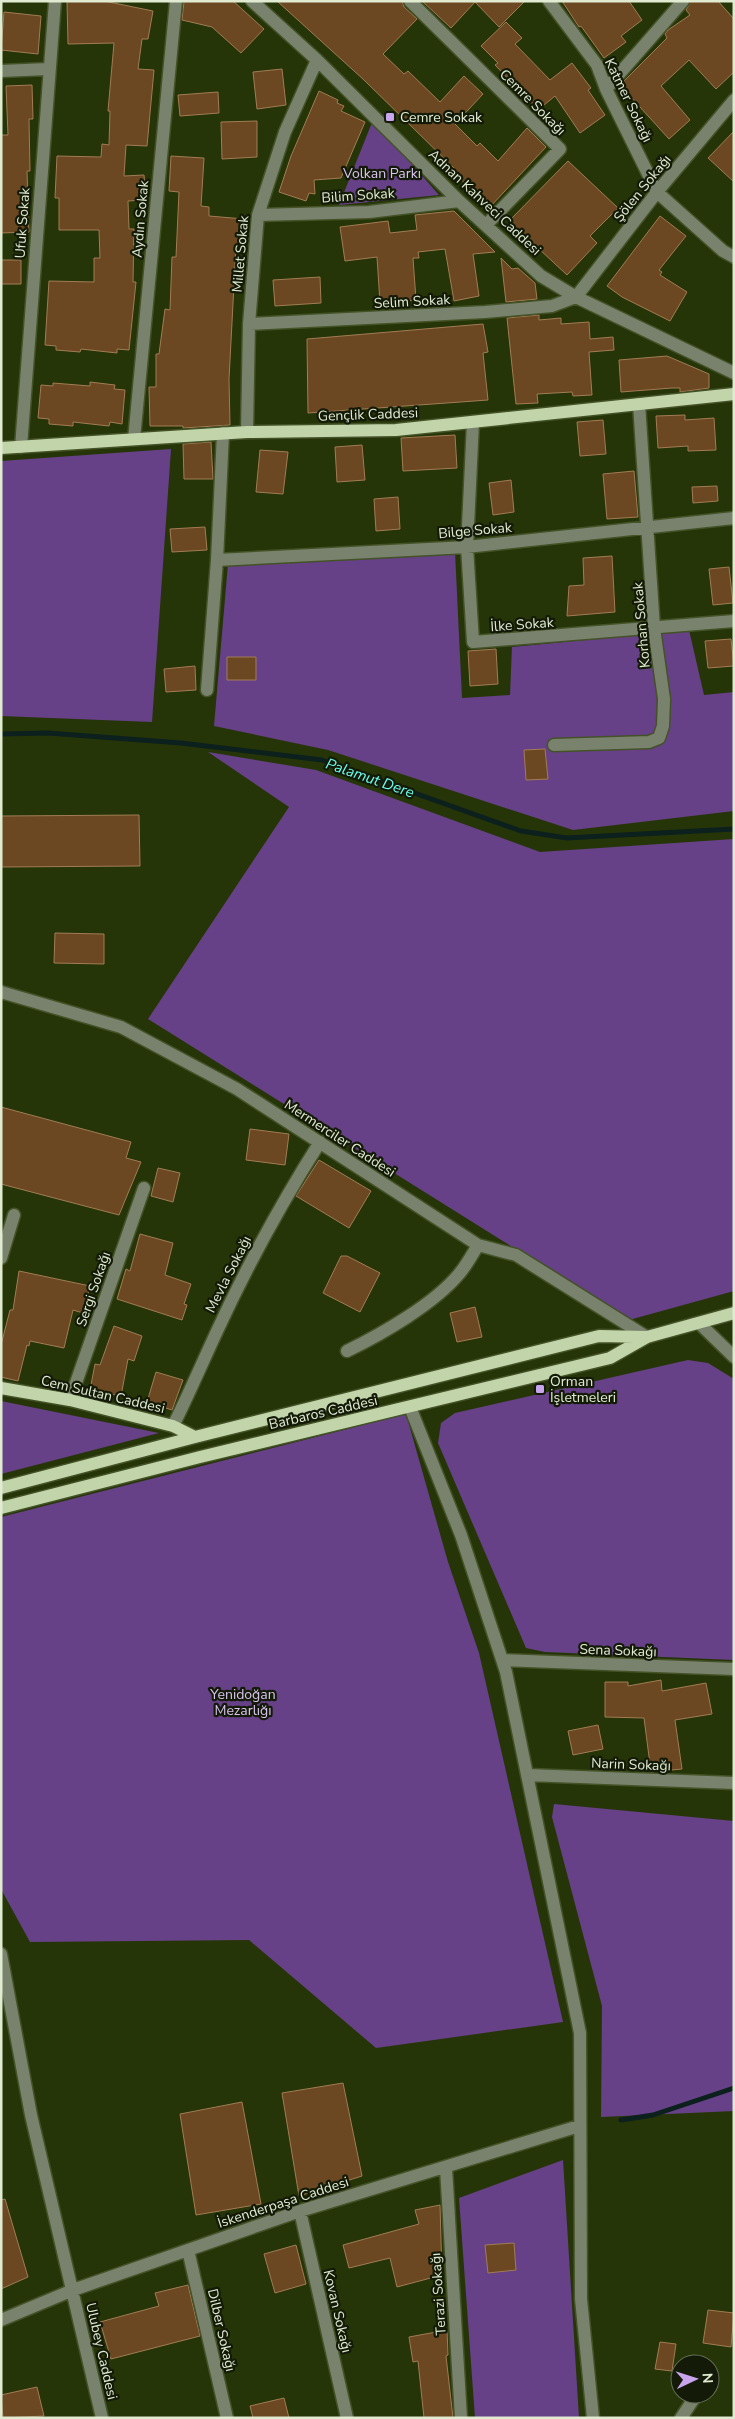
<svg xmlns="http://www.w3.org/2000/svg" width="735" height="2419" font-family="'Nunito Sans',sans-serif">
<rect width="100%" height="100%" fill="#263507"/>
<path fill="#664188" d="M 373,120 L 439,195 L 339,205 Z
M 171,449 L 152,722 L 1,716 L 1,461 Z
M 455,552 L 462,698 L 510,695 L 512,647 L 689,630 L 704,695 L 734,692 L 734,811 L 573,830 L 328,750 L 214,726 L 228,564 Z
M 208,752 L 316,770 L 540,852 L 734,839 L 734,1291 L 629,1320 L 148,1019 L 289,807 Z
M 688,1360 L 708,1363 L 734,1379 L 734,1660 L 545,1652 L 526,1648 L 438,1443 L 441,1423 L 455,1413 Z
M 1,1401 L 159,1433 L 1,1474 Z
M 406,1414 L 448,1562 L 479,1653 L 563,2022 L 376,2048 L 249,1940 L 30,1942 L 1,1889 L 1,1517 Z
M 554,1804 L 734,1821 L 734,2111 L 601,2117 L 602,2006 L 552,1817 Z
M 563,2160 L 579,2418 L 475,2418 L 459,2198 Z"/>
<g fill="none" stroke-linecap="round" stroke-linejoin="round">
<path stroke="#0c201e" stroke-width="5" d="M 1,734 L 48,733 L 181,743 L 322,760 L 521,831 L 567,838 L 734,829
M 621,2120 L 653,2115 L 734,2088"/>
</g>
<path fill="#6b4822" stroke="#a17c55" d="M 67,1 L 104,1 L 153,11 L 148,39 L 142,39 L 138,69 L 154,70 L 147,146 L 126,145 L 124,176 L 144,175 L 146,200 L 128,201 L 129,229 L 134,229 L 133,282 L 136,282 L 129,350 L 117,349 L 117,353 L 81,349 L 80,352 L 56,350 L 56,346 L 45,345 L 49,281 L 94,282 L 94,258 L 100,258 L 99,230 L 59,230 L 59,198 L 55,198 L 57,156 L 101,157 L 102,144 L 109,145 L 110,111 L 108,111 L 114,43 L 68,44 Z
M 184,1 L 233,1 L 264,29 L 241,53 L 212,27 L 182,20 Z
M 277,1 L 402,1 L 404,7 L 417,19 L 383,54 L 404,74 L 408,71 L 440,102 L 464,76 L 483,94 L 455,124 L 477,146 L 480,143 L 498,161 L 527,128 L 546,147 L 490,207 L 452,171 L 454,168 L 364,80 Z
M 422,1 L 525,1 L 499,27 L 475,2 L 451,28 Z
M 562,1 L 629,1 L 642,20 L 621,36 L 626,42 L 604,58 L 581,26 L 579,27 Z
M 691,1 L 718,1 L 734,19 L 734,72 L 716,89 L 689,60 L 661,86 L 690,120 L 669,139 L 620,85 L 667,38 L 665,34 L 668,30 L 690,15 L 686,10 Z
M 4,12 L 41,16 L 38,54 L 1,50 Z
M 506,22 L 522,38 L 515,44 L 550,80 L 572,63 L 591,88 L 588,90 L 605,115 L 580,133 L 555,96 L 538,110 L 495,65 L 498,63 L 481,46 Z
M 282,69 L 286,105 L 257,109 L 253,72 Z
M 32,85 L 33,119 L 29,119 L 30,171 L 27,171 L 29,232 L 1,233 L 1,135 L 8,135 L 6,86 Z
M 319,91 L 338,100 L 337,103 L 344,106 L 341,111 L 365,122 L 341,178 L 314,180 L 315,194 L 309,193 L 306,201 L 279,192 L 291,156 Z
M 218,92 L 219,113 L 180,116 L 178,95 Z
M 257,121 L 257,157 L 222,159 L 221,122 Z
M 734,131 L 734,182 L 708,158 Z
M 171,156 L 204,158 L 201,206 L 209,207 L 209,216 L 244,219 L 242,247 L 236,247 L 229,379 L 230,425 L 183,428 L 183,426 L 150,426 L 149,387 L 156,387 L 156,354 L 159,354 L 165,309 L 170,310 L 172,257 L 176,257 L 179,192 L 169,191 Z
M 568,161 L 618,208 L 590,236 L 597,243 L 567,275 L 509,221 Z
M 454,211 L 495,252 L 473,254 L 479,296 L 454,301 L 445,249 L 418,252 L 419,258 L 413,258 L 416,300 L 380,303 L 377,257 L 345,261 L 340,227 L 388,221 L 390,233 L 417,230 L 415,215 Z
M 660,216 L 686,236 L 659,270 L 662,272 L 660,275 L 687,292 L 670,321 L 622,297 L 607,286 Z
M 501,258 L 512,269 L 518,268 L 535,283 L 537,299 L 506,302 Z
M 1,260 L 21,260 L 21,284 L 1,284 Z
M 320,277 L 321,303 L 275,306 L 273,280 Z
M 539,315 L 539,320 L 561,318 L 561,324 L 589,322 L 590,339 L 613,337 L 614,350 L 589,352 L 592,395 L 573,396 L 572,392 L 537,394 L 538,403 L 516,404 L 507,318 Z
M 483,324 L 488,352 L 483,353 L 488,400 L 308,413 L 307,339 Z
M 667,356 L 709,374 L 709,388 L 680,392 L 680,388 L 672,388 L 621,392 L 619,360 Z
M 90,382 L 115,385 L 114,389 L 125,390 L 122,424 L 110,422 L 109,426 L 73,422 L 73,426 L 49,424 L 49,419 L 38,418 L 41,385 L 53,386 L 53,383 L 90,386 Z
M 685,415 L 685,420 L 714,418 L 716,450 L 688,451 L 688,446 L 658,448 L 656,416 Z
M 603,420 L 606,454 L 580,456 L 577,422 Z
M 455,435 L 457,468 L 403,471 L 401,438 Z
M 211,442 L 213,479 L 184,479 L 183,444 Z
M 362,445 L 365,480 L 337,482 L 335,447 Z
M 260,450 L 288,452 L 283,494 L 256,492 Z
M 634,471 L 638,517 L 607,519 L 603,474 Z
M 511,480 L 514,512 L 493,515 L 489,483 Z
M 717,486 L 718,501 L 693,503 L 692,487 Z
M 398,497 L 400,529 L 376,531 L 374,499 Z
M 205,527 L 207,550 L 172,552 L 170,529 Z
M 612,556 L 615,612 L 567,616 L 569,586 L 584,585 L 583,558 Z
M 729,567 L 733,603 L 713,605 L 709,569 Z
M 731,639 L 734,666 L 708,668 L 705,641 Z
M 496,649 L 498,684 L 470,686 L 468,651 Z
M 227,657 L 256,657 L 256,680 L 227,680 Z
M 195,666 L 196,690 L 166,692 L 164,669 Z
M 545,749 L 548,779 L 526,780 L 524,750 Z
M 139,815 L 140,866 L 1,867 L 1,816 Z
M 55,933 L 104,934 L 104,964 L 54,963 Z
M 1,1107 L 131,1142 L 126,1158 L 141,1162 L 119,1215 L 1,1184 Z
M 250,1129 L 289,1134 L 285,1165 L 246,1160 Z
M 319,1160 L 371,1191 L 349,1228 L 296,1196 Z
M 158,1168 L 180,1173 L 173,1202 L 151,1196 Z
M 140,1234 L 173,1243 L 165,1275 L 191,1284 L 184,1304 L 187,1305 L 182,1320 L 117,1299 L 126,1269 L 130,1271 Z
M 341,1256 L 347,1256 L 380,1273 L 360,1312 L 323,1293 Z
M 19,1271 L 90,1286 L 83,1313 L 73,1310 L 64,1348 L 30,1341 L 29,1346 L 27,1345 L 18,1381 L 1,1377 L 1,1345 L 10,1310 L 13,1310 Z
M 475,1307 L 482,1337 L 457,1342 L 450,1313 Z
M 114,1326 L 142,1336 L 134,1361 L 128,1359 L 121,1396 L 90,1390 L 95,1364 L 100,1365 Z
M 156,1372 L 183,1380 L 172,1410 L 147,1402 Z
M 661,1680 L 662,1691 L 706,1683 L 712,1714 L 675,1720 L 682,1769 L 651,1772 L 644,1718 L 605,1717 L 605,1682 L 628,1682 L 628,1686 Z
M 598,1725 L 603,1749 L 573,1755 L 568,1731 Z
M 343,2083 L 362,2176 L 299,2196 L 282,2093 Z
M 242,2102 L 261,2204 L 196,2215 L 180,2114 Z
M 5,2199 L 28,2277 L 1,2289 L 1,2200 Z
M 440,2205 L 442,2275 L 397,2287 L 390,2258 L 349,2268 L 343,2245 L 419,2224 L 415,2210 Z
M 514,2243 L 516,2270 L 488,2273 L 485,2245 Z
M 296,2245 L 306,2284 L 275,2293 L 264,2254 Z
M 188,2285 L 200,2336 L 111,2359 L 100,2322 L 159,2306 L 155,2293 Z
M 708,2310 L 734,2313 L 731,2347 L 703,2343 Z
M 447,2330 L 448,2355 L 446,2356 L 453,2418 L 424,2418 L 418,2361 L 413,2362 L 409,2337 Z
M 660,2342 L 676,2344 L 672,2371 L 655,2369 Z
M 37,2387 L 44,2416 L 3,2418 L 1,2395 Z
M 284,2398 L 289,2418 L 253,2418 L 250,2406 Z"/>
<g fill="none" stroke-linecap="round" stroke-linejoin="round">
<g stroke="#445227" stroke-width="15">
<path id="minor" d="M 252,1 L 317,60 L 459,201 L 541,276 L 576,297 L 734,373
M 410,1 L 560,149 L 486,225
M 549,1 L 597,65 L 606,89 L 657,192 L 723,251 L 734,257
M 1,71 L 48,69
M 606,89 L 683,1
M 258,215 L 369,212 L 459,201
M 249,324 L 485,312 L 552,306 L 576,297 L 657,192 L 734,100
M 473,422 L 467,547 L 473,642 L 734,621
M 247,432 L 249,324 L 258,215 L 285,132 L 317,60
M 134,439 L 176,1
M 21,447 L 55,1
M 217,560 L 467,547 L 734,518
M 207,690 L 217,560 L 223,433
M 554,745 L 649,742 L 659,738 L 663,726 L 664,699 L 654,628 L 639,404
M 1,992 L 121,1027 L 237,1089 L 478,1245 L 516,1255 L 647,1337
M 1,1258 L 14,1215
M 699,1323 L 734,1357
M 347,1351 C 382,1334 434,1304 459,1274 C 466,1266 472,1255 478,1245
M 70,1400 L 144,1188
M 410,1407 L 461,1535 L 506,1672 L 580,2033 L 581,2299 L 593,2418
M 173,1426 C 189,1394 203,1361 218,1329 C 248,1264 282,1202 320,1142
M 502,1660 L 734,1669
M 528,1775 L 734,1783
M 1,1954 L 31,2115 L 102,2418
M 446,2168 L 461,2418
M 300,2211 L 347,2418
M 188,2250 L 227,2418
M 1,2320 L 73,2290 L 300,2211 L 579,2126
M 681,2418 L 697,2394"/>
</g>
<g stroke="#445227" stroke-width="15">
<path id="major" d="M 1,448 L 247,432 L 396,430 L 734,394
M 1,1388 L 70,1400 L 173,1426 L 195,1437
M 1,1488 L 195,1437 L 599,1336 L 647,1337 L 734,1313
M 1,1508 L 200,1457 L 610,1358 L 647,1337"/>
</g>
<use href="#minor" stroke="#79826d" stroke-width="12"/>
<use href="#major" stroke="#c2d4aa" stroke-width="12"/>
</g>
<g fill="#c9a5ee" stroke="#131a08" stroke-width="2">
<rect x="385" y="112" width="10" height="10" rx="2.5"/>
<rect x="535" y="1384" width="10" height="10" rx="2.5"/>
</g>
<g text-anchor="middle" stroke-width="4.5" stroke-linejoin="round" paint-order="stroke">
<g font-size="14" fill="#e0ebd2" stroke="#131a08">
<text transform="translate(629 100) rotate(64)" y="5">Katmer Sokağı</text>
<text transform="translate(533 102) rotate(45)" y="5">Cemre Sokağı</text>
<text transform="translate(642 188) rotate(-51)" y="5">Şölen Sokağı</text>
<text transform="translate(358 195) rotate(-4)" y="5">Bilim Sokak</text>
<text transform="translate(485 202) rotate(43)" y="5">Adnan Kahveci Caddesi</text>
<text transform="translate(140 219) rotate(-85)" y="5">Aydın Sokak</text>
<text transform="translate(22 223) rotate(-86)" y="5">Ufuk Sokak</text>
<text transform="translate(240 254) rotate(-85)" y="5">Millet Sokak</text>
<text transform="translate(412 301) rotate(-3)" y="5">Selim Sokak</text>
<text transform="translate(368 414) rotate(-2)" y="5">Gençlik Caddesi</text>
<text transform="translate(475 530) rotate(-5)" y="5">Bilge Sokak</text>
<text transform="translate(522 624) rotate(-4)" y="5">İlke Sokak</text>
<text transform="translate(641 625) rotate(-95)" y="5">Korhan Sokak</text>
<text transform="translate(340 1138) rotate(33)" y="5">Mermerciler Caddesi</text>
<text transform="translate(228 1274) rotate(-63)" y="5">Mevla Sokağı</text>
<text transform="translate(93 1289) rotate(-71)" y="5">Sergi Sokağı</text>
<text transform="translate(103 1394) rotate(13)" y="5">Cem Sultan Caddesi</text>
<text transform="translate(323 1412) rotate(-13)" y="5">Barbaros Caddesi</text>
<text transform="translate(618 1650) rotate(2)" y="5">Sena Sokağı</text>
<text transform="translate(631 1764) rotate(2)" y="5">Narin Sokağı</text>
<text transform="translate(283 2202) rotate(-18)" y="5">İskenderpaşa Caddesi</text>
<text transform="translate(438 2294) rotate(-94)" y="5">Terazi Sokağı</text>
<text transform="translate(338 2311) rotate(77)" y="5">Kovan Sokağı</text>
<text transform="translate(222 2330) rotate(77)" y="5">Dilber Sokağı</text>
<text transform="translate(102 2351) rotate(77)" y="5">Ulubey Caddesi</text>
</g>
<g font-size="14" fill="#e0ebd2" stroke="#131a08" text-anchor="start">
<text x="400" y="122">Cemre Sokak</text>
<text x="550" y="1386">Orman<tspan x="550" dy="16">İşletmeleri</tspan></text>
</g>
<g font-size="14" fill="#d9c4ef" stroke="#131a08">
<text x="382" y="178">Volkan Parkı</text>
<text x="243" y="1699">Yenidoğan<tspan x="243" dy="16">Mezarlığı</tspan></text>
</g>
<g font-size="15" font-style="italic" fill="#6bfcef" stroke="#131a08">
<text transform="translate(370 778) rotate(19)" y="5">Palamut Dere</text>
</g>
</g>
<rect width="735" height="2419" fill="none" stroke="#e0ebd2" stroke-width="5"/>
<g transform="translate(695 2379) rotate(86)"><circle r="24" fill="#131a08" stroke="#656e59"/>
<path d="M0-4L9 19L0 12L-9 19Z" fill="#c9a5ee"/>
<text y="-8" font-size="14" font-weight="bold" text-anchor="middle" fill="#e0ebd2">N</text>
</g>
</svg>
